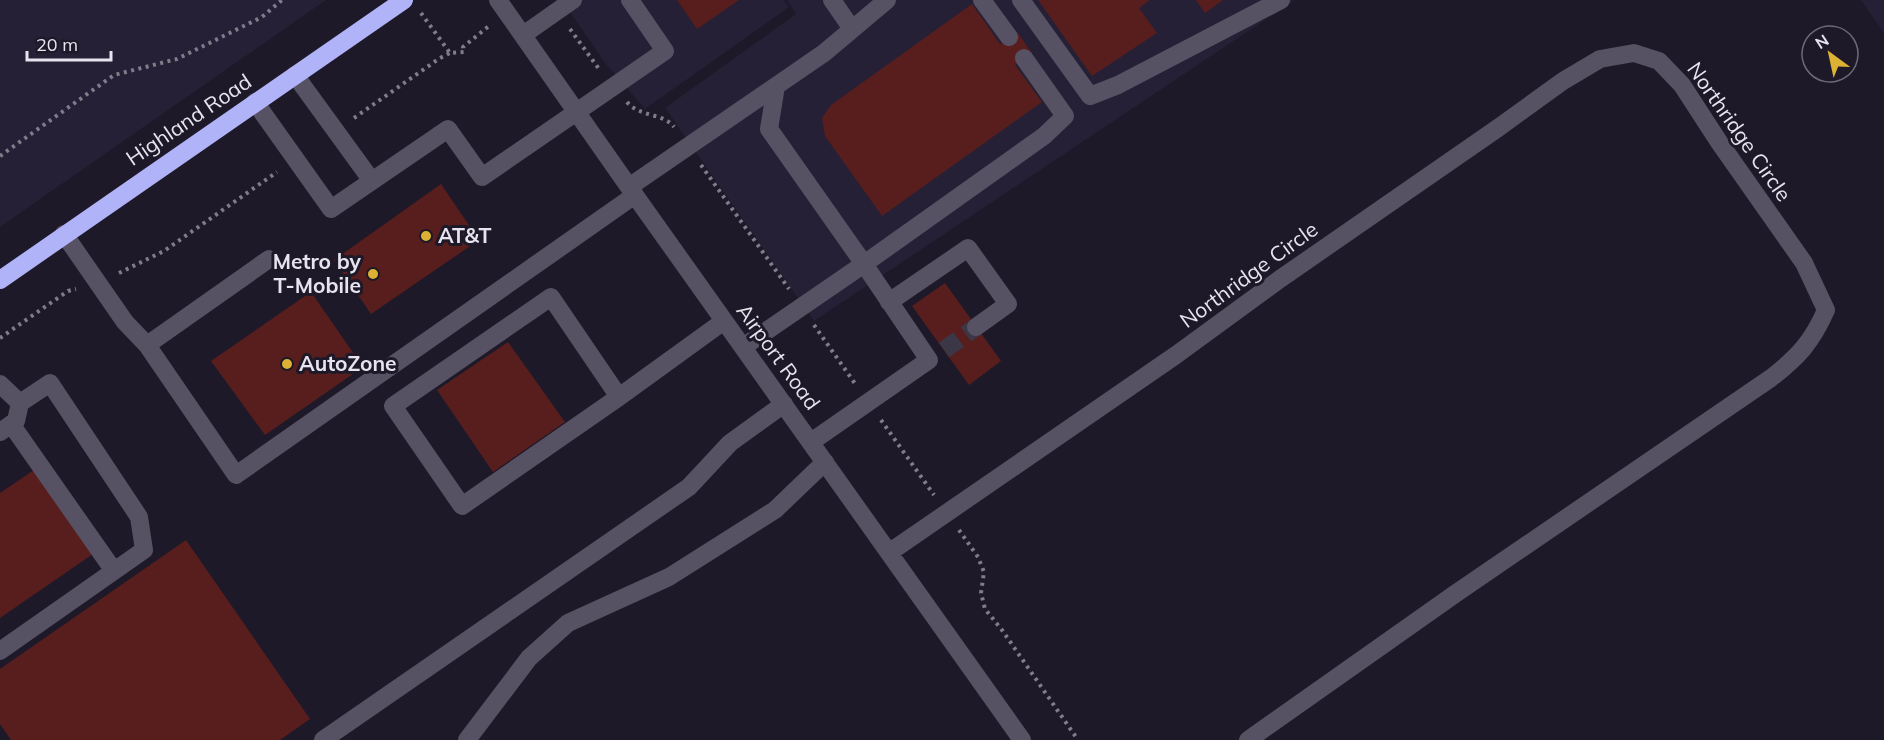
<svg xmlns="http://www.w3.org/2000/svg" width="1884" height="740" font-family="Mulish,sans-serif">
<rect width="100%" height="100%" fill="#1d1928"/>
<path fill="#252035" d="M 0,0 L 326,0 L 0,227 Z
M 562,0 L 784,0 L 789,7 L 645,109 L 605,63 Z
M 787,0 L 1295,0 L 814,321 L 665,108 L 796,14 Z
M 1861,0 L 1884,0 L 1884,33 Z"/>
<path fill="#581e1e" d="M 677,0 L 739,0 L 697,29 Z
M 1038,0 L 1150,0 L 1139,8 L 1157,33 L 1092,76 Z
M 1196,0 L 1223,0 L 1205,13 Z
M 972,4 L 1000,44 L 1017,32 L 1032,53 L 1015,65 L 1042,102 L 882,216 L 825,136 L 822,118 L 831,105 Z
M 441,184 L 479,240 L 371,314 L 334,260 Z
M 945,283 L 1001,361 L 969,385 L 912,306 Z
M 311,292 L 363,367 L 265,435 L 211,361 Z
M 508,342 L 565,422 L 493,472 L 437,390 Z
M 34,470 L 93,554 L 0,618 L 0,493 Z
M 186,540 L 310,719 L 280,740 L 11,740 L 0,724 L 0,669 Z"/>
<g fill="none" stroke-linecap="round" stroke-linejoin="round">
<path stroke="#3b3746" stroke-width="18" stroke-dasharray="18 9" stroke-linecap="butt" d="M 944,350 L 976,327"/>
<path stroke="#807c89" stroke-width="4" stroke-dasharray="3 4.5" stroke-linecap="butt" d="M 421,13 L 450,53 L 464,52 L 463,47 L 489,26
M 570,29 L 599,69
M 627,102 C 639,117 664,113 674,127
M 354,118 L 440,58 L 450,53
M 0,156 L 114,75 L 177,59 L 262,17 L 282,0
M 701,165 L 789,289
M 119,273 L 164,251 L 277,172
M 814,325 L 856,385
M 0,338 L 68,291 L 76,289
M 881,420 L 934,495
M 959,530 L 978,557 L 984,572 L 981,593 L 985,609 L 1002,630 L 1078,740"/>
<path stroke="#565163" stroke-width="18" d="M 498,0 L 629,187 L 1022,740
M 832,0 L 852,29
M 982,0 L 1009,37
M 1021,0 L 1090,96 L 1118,85 L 1281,0
M 523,35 L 573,0
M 295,75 L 372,181
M 255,102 L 331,209 L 448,129 L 482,177 L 665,51 L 630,0
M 629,187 L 824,53 L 887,0
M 64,234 L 125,322 L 147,345 L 236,475 L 635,195
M 889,302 L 968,248 L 1008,304 L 976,327
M 147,345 L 269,259
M 743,347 L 864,264 L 769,129 L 776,86
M 0,384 L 20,403
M 619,397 L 551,297 L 393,406 L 462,506 L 619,397 L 724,321
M 11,424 L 114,571
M 0,432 L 16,421 L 20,403 L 50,383 L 139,517 L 144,550 L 0,651
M 811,442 L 929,360 L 864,264 L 1044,136 L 1065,116 L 1024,58
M 890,552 L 1176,355 L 1280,279 L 1498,128 L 1563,81 L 1600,59 L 1634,53 L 1659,61 L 1682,85 L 1719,142 L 1804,263 L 1826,310 C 1812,342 1798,357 1771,378 L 1455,594 L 1248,740
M 323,740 L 689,487 L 730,443 L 784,404
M 467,740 L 529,658 L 568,623 L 669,577 L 775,510 L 825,462"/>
<path stroke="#b1b3f8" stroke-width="18" d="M 0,280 L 404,0"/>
</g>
<g fill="#ddb133" stroke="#1d1928" stroke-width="2">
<circle cx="426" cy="236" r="6"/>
<circle cx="373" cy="274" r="6"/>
<circle cx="287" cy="364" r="6"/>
</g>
<g text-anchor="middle" stroke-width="6" stroke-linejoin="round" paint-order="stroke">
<g font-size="21" fill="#e7e4ef" stroke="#1d1928">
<text transform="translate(189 120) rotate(-34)" y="7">Highland Road</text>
<text transform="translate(1739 132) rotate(55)" y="7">Northridge Circle</text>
<text transform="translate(1249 275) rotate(-36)" y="7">Northridge Circle</text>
<text transform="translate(778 357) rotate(54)" y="7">Airport Road</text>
</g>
<g font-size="21" font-weight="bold" fill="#e7e4ef" stroke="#1d1928" text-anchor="start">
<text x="438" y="243">AT&amp;T</text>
<text x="361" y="269" text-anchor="end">Metro by<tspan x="361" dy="24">T-Mobile</tspan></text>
<text x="299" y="371">AutoZone</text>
</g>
</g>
<g transform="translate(1830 54) rotate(327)"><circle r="28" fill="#1d1928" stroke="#6e6a78" stroke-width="1.5"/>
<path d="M0-4.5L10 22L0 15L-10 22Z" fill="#ddb133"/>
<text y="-9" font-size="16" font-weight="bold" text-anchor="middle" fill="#e7e4ef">N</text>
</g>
<path d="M27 51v9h84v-9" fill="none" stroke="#e7e4ef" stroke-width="3"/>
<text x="36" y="51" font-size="18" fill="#e7e4ef" stroke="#1d1928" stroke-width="4.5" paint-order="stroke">20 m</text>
</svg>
